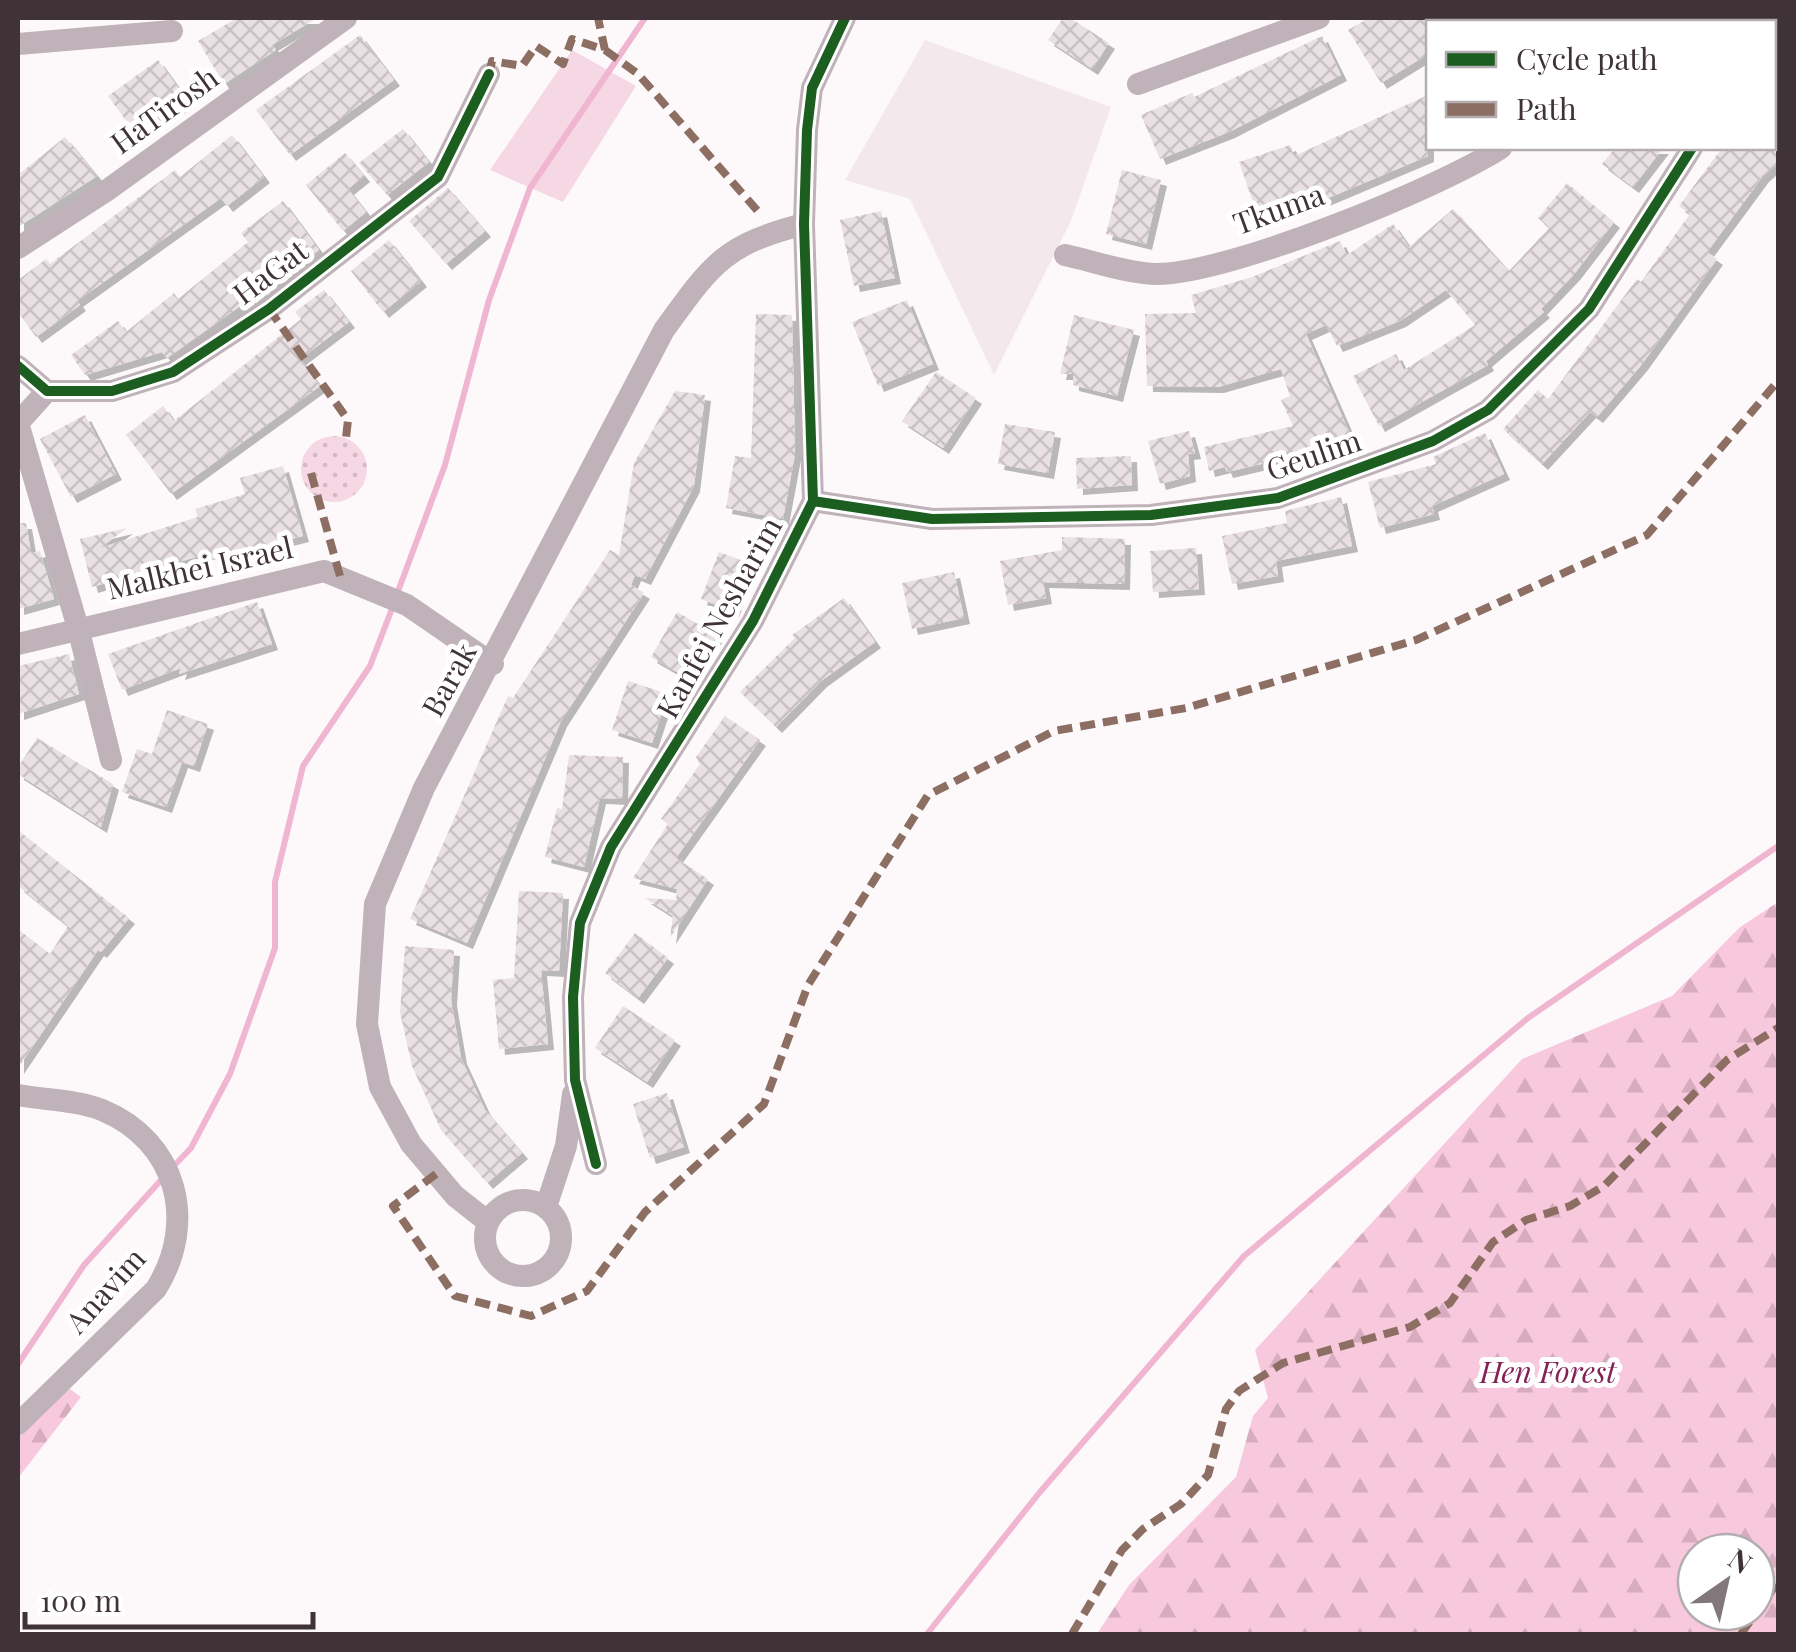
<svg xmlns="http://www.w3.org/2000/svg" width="1796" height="1652" font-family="'Playfair Display',serif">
<defs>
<pattern id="forest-firs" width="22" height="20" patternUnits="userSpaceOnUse" patternTransform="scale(2.5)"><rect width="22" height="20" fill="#f8c8dd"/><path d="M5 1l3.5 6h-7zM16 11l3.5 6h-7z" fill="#d6acbe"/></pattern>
<pattern id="park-dots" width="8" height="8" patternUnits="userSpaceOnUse" patternTransform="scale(2.5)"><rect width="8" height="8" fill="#f6d7e4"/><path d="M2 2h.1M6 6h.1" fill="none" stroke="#d4b9c4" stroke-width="1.8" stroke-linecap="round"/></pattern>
<pattern id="building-cross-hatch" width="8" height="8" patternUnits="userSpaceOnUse" patternTransform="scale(2.5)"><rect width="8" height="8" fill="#e9e0e4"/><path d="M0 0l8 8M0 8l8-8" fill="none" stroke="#c9c1c4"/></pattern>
<filter id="shadow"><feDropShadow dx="6" dy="6" stdDeviation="0" flood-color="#0004"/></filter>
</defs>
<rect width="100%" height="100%" fill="#fdf9fb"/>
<path fill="#f3e9ed" d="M 925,40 L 1111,107 L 1071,221 L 994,375 L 910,199 L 845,180 Z"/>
<path fill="url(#forest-firs)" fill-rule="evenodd" d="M 1778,902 L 1778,1634 L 1097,1634 L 1129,1585 L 1236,1477 L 1253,1416 L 1268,1398 L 1255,1350 L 1522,1059 L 1672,996 L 1739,928 ZM 1696,1552 L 1756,1552 L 1756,1612 L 1696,1612 Z
M 70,1389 L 81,1397 L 18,1478 L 18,1408 Z"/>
<path fill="url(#park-dots)" d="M301 469a33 33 0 1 1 66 0a33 33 0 1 1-66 0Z"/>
<path fill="#f6d7e4" d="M 572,50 L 636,86 L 563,202 L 490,170 Z"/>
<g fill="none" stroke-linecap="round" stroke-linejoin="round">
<path stroke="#f0b5d0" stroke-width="6" d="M 397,594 L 445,465 L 489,300 L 530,188 L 645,18
M 170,1170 L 191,1148 L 230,1074 L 275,948 L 275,882 L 303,766 L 370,666 L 393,606
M 18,1364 L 84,1265 L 162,1179
M 927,1634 L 1040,1492 L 1244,1256 L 1528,1018 L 1778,846"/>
</g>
<path fill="url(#building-cross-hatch)" filter="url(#shadow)" d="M 237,18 L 317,18 L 272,45 L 276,50 L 224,84 L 198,41 Z
M 1063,18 L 1070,18 L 1109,43 L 1092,69 L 1048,40 Z
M 1369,18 L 1428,18 L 1428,54 L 1381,83 L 1348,30 Z
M 360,35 L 394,80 L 290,155 L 256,110 Z
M 1322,36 L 1341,75 L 1229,132 L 1160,159 L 1141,115 L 1192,93 L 1194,97 Z
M 158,60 L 188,101 L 138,137 L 108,96 Z
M 1428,95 L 1428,156 L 1326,199 L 1259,219 L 1239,162 L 1290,145 L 1294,156 Z
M 403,129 L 429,162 L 387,195 L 359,163 Z
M 232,135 L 264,177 L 227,206 L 221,198 L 77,301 L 80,305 L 36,337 L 18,312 L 18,280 L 46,259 L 50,264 L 175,170 L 180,177 Z
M 65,137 L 97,176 L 18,227 L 18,175 Z
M 1615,148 L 1663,148 L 1633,187 L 1602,164 Z
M 1722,148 L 1778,148 L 1778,163 L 1763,176 L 1707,252 L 1717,259 L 1642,364 L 1597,417 L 1590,412 L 1542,464 L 1503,429 L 1538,390 L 1548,399 L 1637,279 L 1641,282 L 1690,214 L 1679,206 Z
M 345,153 L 364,176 L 348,189 L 366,212 L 343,231 L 306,185 Z
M 1122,170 L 1161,180 L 1146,244 L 1106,234 Z
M 1567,183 L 1614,222 L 1575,273 L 1541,309 L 1544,312 L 1486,361 L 1488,365 L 1379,426 L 1353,376 L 1396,354 L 1404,370 L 1475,325 L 1446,290 L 1400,321 L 1337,346 L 1326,325 L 1306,334 L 1349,432 L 1291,457 L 1227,472 L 1225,467 L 1209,471 L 1204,447 L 1293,426 L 1281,400 L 1290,396 L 1281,369 L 1218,387 L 1147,386 L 1145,314 L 1196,313 L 1191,295 L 1252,277 L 1340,241 L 1347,255 L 1393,224 L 1409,247 L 1453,209 L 1509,271 L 1549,228 L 1538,218 Z
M 448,188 L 485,231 L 446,264 L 409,221 Z
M 283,201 L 319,250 L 167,358 L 162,352 L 85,375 L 71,355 L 118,321 L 126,332 L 174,293 L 178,299 L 248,242 L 241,233 Z
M 881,211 L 895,278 L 854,286 L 840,220 Z
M 389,240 L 421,281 L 383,312 L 351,271 Z
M 324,290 L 349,322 L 300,359 L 320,386 L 171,494 L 126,435 L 163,406 L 174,421 L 301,319 L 295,312 Z
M 907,300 L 933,364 L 878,386 L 852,322 Z
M 756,314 L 792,315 L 795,454 L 783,519 L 726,508 L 735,456 L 751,458 Z
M 1074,315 L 1134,330 L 1117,396 L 1073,385 L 1073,374 L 1060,374 Z
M 936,372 L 976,398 L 943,448 L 902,421 Z
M 675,391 L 705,395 L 694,486 L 645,579 L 635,575 L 631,585 L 644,593 L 561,721 L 467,943 L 410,919 L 508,696 L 513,698 L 610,550 L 619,555 L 634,463 Z
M 85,415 L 116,474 L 71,497 L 40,439 Z
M 1005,424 L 1055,432 L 1048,473 L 998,464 Z
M 1189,431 L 1195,453 L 1188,454 L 1190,476 L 1160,484 L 1148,441 Z
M 1485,433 L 1504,474 L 1432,506 L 1434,514 L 1380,528 L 1368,482 L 1436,464 L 1433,457 Z
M 1131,456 L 1132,485 L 1077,489 L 1076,458 Z
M 283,466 L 303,536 L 212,559 L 210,553 L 92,587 L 80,539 L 127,528 L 100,548 L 198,517 L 195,509 L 245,494 L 240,478 Z
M 1341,497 L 1352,546 L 1276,561 L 1278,576 L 1232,584 L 1222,536 L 1287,523 L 1285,511 Z
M 18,523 L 26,523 L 31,553 L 40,551 L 54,599 L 18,609 Z
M 1062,537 L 1125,539 L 1124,584 L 1043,582 L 1046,598 L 1008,605 L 1000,561 L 1062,550 Z
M 1196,548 L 1199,589 L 1153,592 L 1150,551 Z
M 719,552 L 751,564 L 733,611 L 701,599 Z
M 954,572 L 964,618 L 912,629 L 902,583 Z
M 844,598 L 875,642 L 821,681 L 776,727 L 740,692 L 795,638 L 792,635 Z
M 257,602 L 272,644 L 179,674 L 181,668 L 122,690 L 108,654 Z
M 677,612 L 717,635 L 691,680 L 651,657 Z
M 69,654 L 79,694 L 18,714 L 18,666 Z
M 628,681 L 668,694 L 652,743 L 612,730 Z
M 167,710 L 208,724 L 194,766 L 182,762 L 166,807 L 122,792 L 137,749 L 152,754 Z
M 725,716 L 760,740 L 676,858 L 708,879 L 670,938 L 673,916 L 645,898 L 676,900 L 677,889 L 633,878 L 668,824 L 661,819 L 700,764 L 696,757 Z
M 37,738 L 113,784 L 101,827 L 18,774 L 18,767 Z
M 569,755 L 623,757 L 622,799 L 600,798 L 584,867 L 545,857 L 557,808 L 562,809 Z
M 18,830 L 129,918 L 101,952 L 98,950 L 18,1068 L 18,929 L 50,954 L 68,926 L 18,886 Z
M 519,891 L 563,893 L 559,971 L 541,970 L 548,1044 L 499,1049 L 493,980 L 514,978 Z
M 635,933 L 668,958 L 638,998 L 605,973 Z
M 405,946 L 454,950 L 451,1000 L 461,1058 L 485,1110 L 522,1153 L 487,1183 L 441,1130 L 412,1066 L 400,1012 Z
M 623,1006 L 675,1040 L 647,1082 L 595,1048 Z
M 667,1093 L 684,1147 L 650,1158 L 633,1104 Z"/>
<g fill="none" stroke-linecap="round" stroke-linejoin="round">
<path stroke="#bfb2b8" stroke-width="22" d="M 1608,22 L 1611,18
M 1749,22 L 1752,18
M 18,44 L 172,31
M 1138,84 L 1319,18
M 18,248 L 106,191 L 346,18
M 1065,255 C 1093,261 1126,273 1155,274 C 1227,275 1439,188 1501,148
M 18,366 L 47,391 L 112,391 L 173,372 L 269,309 L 438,177 L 489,74
M 47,391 L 18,423 L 78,628 L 111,760
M 813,501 L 932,519 L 1151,515 L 1278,498 L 1433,441 L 1488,410 L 1589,309 L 1692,148
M 18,644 L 324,571 L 407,605 L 493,664
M 18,1095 C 44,1100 77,1100 102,1110 C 177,1141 198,1222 156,1289 L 18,1424
M 596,1164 L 575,1080 L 573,997 L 580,923 L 611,847 L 753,621 L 813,501 L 804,224 L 807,130 L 812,88 L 845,18
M485 1238a38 38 0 1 1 76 0a38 38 0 1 1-76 0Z
M 546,1207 L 566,1146 L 573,1094
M 488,1222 L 455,1196 L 411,1144 L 380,1087 L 367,1024 L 375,904 L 424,788 L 664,330 C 712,264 723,245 804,224"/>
<path stroke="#8d6e63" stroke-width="8" stroke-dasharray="15 8" stroke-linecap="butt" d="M 605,50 L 638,74 L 762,216
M 489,74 L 492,61 L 522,66 L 536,46 L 563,64 L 572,39 L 605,50 L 598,18
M 269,309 L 348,420 L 346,438
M 311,473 L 340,576
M 436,1174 L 393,1206 L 455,1296 L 531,1316 L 587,1291 L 645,1212 L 764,1104 L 808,985 L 928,795 L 1054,731 L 1186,708 L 1416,640 L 1647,535 L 1778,381
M 1072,1634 L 1122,1550 L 1143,1529 L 1181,1504 L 1208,1475 L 1226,1409 L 1239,1391 L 1283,1363 L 1410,1327 L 1450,1303 L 1493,1242 L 1526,1220 L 1570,1206 L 1604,1186 L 1727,1060 L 1778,1028
M 1741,1634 L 1778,1582"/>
<g stroke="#fff" stroke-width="16">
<path id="cycleway" d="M 18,366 L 47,391 L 112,391 L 173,372 L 269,309 L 438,177 L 489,74
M 813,501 L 932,519 L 1151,515 L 1278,498 L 1433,441 L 1488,410 L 1589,309 L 1692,148
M 596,1164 L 575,1080 L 573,997 L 580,923 L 611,847 L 753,621 L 813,501 L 804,224 L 807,130 L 812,88 L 845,18"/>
</g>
<use href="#cycleway" stroke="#1b5e20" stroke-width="10"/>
</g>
<g text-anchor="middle" stroke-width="10" stroke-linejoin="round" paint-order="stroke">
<g font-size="30" fill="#3f3338" stroke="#fff">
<text transform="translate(165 111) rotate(-36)" y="10">HaTirosh</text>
<text transform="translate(1279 210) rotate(-20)" y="10">Tkuma</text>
<text transform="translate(271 273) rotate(-37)" y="10">HaGat</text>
<text transform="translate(1314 456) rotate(-19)" y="10">Geulim</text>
<text transform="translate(200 569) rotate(-13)" y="10">Malkhei Israel</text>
<text transform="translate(720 618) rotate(-61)" y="10">Kanfei Nesharim</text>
<text transform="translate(450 680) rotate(-61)" y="10">Barak</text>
<text transform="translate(106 1291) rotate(-48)" y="10">Anavim</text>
</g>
<g font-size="30" font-style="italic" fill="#822255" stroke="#fff">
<text x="1548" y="1383">Hen Forest</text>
</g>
</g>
<rect width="1796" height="1652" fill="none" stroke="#3f3338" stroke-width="40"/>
<rect x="1426" y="20" width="350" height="130" fill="#ffffff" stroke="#b2adaf" stroke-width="2.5"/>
<rect x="1446" y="52" width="50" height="15" fill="#1b5e20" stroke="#b2adaf" stroke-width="2.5"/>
<text x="1516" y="70" font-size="30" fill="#3f3338">Cycle path</text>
<rect x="1446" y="102" width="50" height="15" fill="#8d6e63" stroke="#b2adaf" stroke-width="2.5"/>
<text x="1516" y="120" font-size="30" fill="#3f3338">Path</text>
<g transform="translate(1726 1582) rotate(34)"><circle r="48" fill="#ffffff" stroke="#b2adaf" stroke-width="2.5"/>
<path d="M0-8L18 38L0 25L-18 38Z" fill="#82787c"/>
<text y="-15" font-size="28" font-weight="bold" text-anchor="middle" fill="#3f3338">N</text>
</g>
<path d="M25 1612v15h288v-15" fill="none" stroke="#3f3338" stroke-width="5"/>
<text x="40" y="1612" font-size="30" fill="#3f3338" stroke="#ffffff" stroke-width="8" paint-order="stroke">100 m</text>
</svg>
